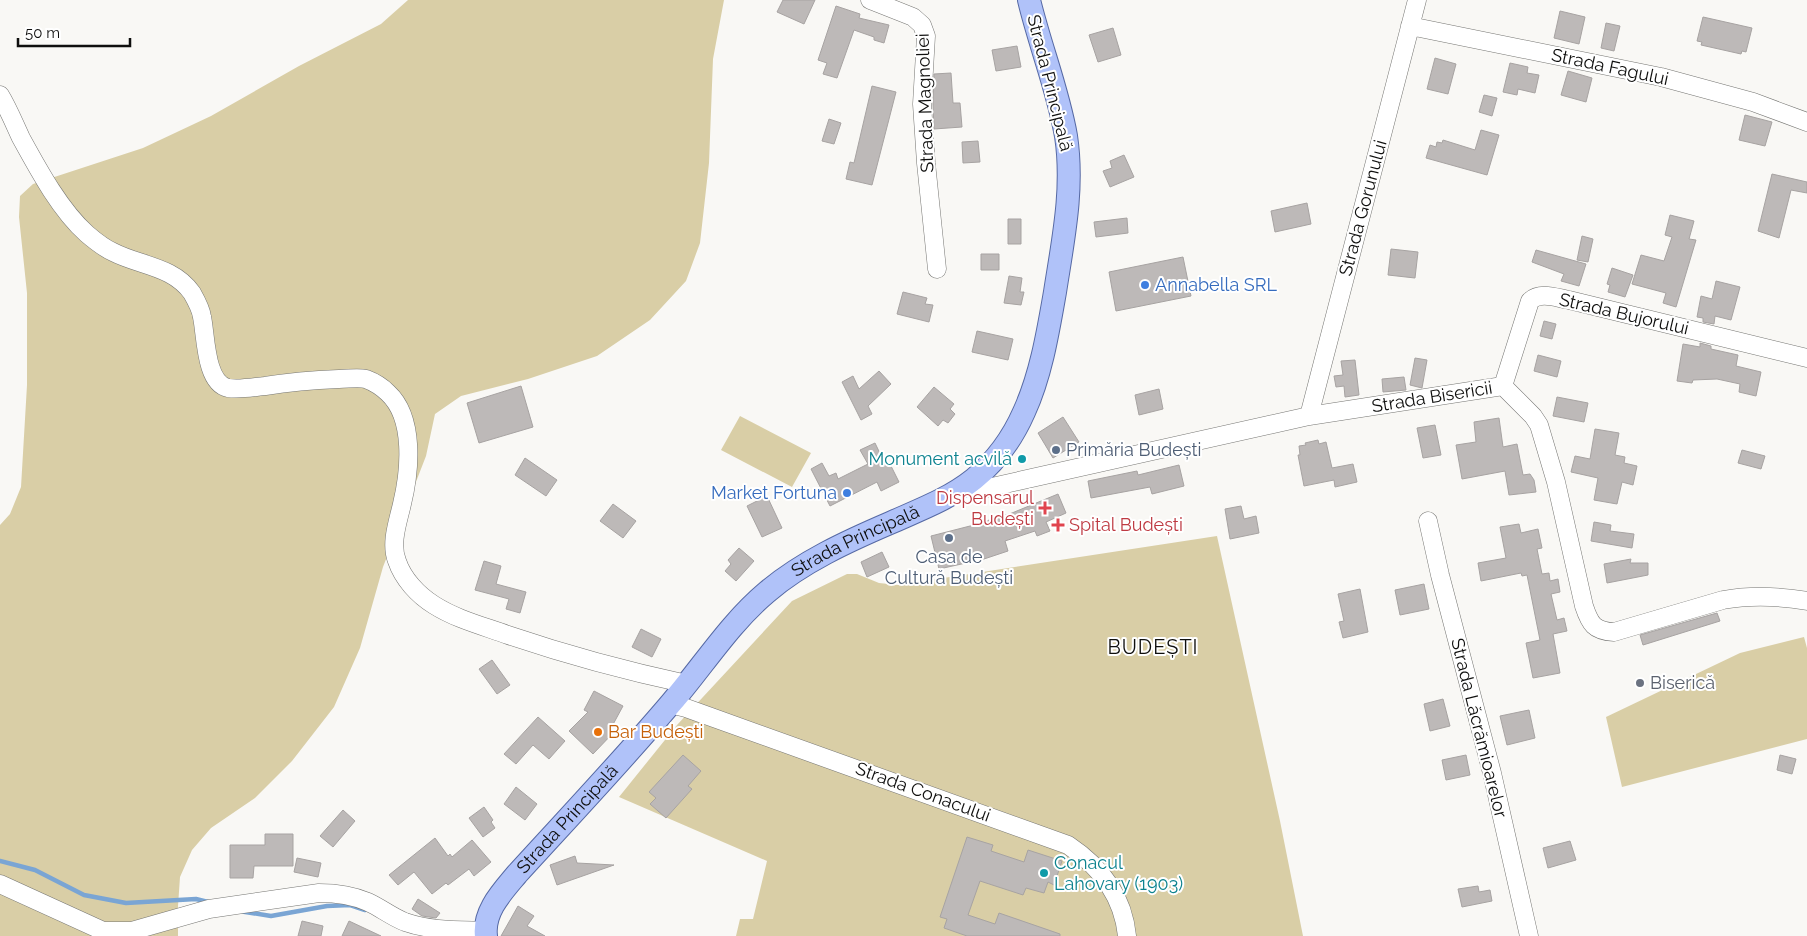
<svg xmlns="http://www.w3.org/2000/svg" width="1807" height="936" font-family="Raleway,sans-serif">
<rect width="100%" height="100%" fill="#f9f8f5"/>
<path fill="#d9cea6" d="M 408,0 L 724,0 L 713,59 L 709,163 L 700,243 L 686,281 L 650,320 L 597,356 L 528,379 L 461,396 L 435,414 L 426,456 L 383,567 L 360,648 L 334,707 L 292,761 L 255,798 L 211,828 L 192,850 L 180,877 L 178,906 L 178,936 L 0,936 L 0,525 L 10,514 L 21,487 L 27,385 L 27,293 L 19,217 L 20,196 L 33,184 L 143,148 L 211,116 L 299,66 L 381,24 Z
M 740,416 L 811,453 L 792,487 L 721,450 Z
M 1217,536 L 1280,821 L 1303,936 L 736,936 L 740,919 L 753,919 L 767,861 L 619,797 L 677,725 L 792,601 L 847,574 L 857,574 L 879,583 L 898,585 Z
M 1804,637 L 1807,648 L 1807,739 L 1622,787 L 1606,717 L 1740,653 Z"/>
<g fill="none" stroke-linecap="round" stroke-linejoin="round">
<path stroke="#7aa5d4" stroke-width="4.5" d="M 0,861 L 35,870 L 84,895 L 126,903 L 196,899 L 208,902
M 239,911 L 271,916 L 327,906 L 350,905 L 365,910"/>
</g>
<path fill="#bdb9b8" stroke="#a7a3a2" d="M 783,0 L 815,0 L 804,24 L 777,12 Z
M 836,6 L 860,14 L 859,18 L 889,25 L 884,43 L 874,40 L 874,37 L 854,30 L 837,78 L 823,74 L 827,63 L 818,60 Z
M 1560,11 L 1585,17 L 1579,44 L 1554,38 Z
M 1703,17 L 1752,28 L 1746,52 L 1742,51 L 1741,54 L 1701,45 L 1702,42 L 1697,41 Z
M 1606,23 L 1620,26 L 1614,51 L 1601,48 Z
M 1113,28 L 1121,55 L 1098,62 L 1089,35 Z
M 1017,46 L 1021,67 L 996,71 L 992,50 Z
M 1435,58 L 1456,64 L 1448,94 L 1427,89 Z
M 1510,63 L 1528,67 L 1527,73 L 1539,75 L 1535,93 L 1518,89 L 1517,95 L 1503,92 Z
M 1568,71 L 1592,78 L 1586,102 L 1561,95 Z
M 951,73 L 953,103 L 960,103 L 962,127 L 934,129 L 933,104 L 934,74 Z
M 872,86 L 896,92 L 872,185 L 846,179 L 850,162 L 854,163 Z
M 1484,95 L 1497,98 L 1492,116 L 1479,112 Z
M 1745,115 L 1772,122 L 1765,146 L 1739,140 Z
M 829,119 L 841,123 L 834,144 L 822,141 Z
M 1481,130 L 1499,135 L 1487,175 L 1426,158 L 1430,145 L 1436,147 L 1437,142 L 1442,143 L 1443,140 L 1475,150 Z
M 978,141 L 980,162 L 963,163 L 962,142 Z
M 1124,155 L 1134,177 L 1110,187 L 1103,171 L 1112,168 L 1110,161 Z
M 1772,174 L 1807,182 L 1807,193 L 1791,190 L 1779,238 L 1758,231 Z
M 1307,203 L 1311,224 L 1275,232 L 1271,211 Z
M 1670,215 L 1694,221 L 1689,239 L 1696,240 L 1676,307 L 1663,303 L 1666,293 L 1632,284 L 1641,255 L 1664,261 L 1672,237 L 1665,235 Z
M 1127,218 L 1128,233 L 1096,237 L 1094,222 Z
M 1008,219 L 1021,219 L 1021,244 L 1008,244 Z
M 1582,236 L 1593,239 L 1588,262 L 1577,260 Z
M 1391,249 L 1418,252 L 1415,278 L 1388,275 Z
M 1536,250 L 1586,264 L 1579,286 L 1561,281 L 1564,274 L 1532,262 Z
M 981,254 L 999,254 L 999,270 L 981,270 Z
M 1183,257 L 1191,296 L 1116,311 L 1109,272 Z
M 1612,268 L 1633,275 L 1625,297 L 1608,292 L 1610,285 L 1607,284 Z
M 1009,276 L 1022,278 L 1020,292 L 1024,292 L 1021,305 L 1004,303 Z
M 1716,281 L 1740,287 L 1731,320 L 1715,316 L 1714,324 L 1703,322 L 1703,318 L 1697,317 L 1701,296 L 1712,299 Z
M 903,292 L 927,298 L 925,304 L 933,305 L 929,322 L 897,314 Z
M 1544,321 L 1556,324 L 1552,339 L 1540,336 Z
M 977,331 L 1013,339 L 1008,360 L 972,352 Z
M 1700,343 L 1711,346 L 1711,349 L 1738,355 L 1736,366 L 1761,372 L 1756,396 L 1739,392 L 1740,384 L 1717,379 L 1693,380 L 1692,383 L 1677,381 L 1683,344 L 1700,347 Z
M 1538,355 L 1561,361 L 1557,377 L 1534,371 Z
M 1415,358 L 1427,360 L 1422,388 L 1410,385 Z
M 1355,360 L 1359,395 L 1345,397 L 1344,386 L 1336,387 L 1334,376 L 1343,375 L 1341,361 Z
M 879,371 L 891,384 L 868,406 L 872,414 L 861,420 L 842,382 L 853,376 L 859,389 Z
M 1404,377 L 1406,390 L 1383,392 L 1382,379 Z
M 521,386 L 533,427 L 479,443 L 467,403 Z
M 934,387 L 954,404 L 950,409 L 955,414 L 948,423 L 943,420 L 938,426 L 917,407 Z
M 1159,389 L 1163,409 L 1139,415 L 1135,395 Z
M 1557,397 L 1588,403 L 1584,422 L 1553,416 Z
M 1063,417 L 1079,442 L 1053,458 L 1038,433 Z
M 1499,418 L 1503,447 L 1517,444 L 1523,475 L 1530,474 L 1534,480 L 1536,492 L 1509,495 L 1505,471 L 1462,479 L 1456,445 L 1476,442 L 1474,422 Z
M 1435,425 L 1441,455 L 1423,458 L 1417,428 Z
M 1595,429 L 1619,433 L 1615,455 L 1625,457 L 1624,463 L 1637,466 L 1633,485 L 1622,482 L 1617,504 L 1594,500 L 1598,478 L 1571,472 L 1575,456 L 1590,459 Z
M 1318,440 L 1319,444 L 1326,442 L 1332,468 L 1353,464 L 1357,482 L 1335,487 L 1334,480 L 1304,486 L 1298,455 L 1300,455 L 1299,446 L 1306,445 L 1305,443 Z
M 875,443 L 886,466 L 890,464 L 899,482 L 881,491 L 877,482 L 830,506 L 811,469 L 822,463 L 829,476 L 836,473 L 838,479 L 868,464 L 860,450 Z
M 1742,450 L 1765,456 L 1761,469 L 1738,463 Z
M 525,458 L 557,480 L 546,496 L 515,475 Z
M 1179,465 L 1184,486 L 1152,494 L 1150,487 L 1091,498 L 1088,481 L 1137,471 L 1138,475 Z
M 1058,494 L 1066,513 L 1046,522 L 1050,531 L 1037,536 L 1035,531 L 1005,541 L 1008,551 L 984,559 L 939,569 L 931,536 L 970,526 L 1012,513 Z
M 767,496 L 782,528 L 762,537 L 747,506 Z
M 613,504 L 636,521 L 623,538 L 600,521 Z
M 1241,506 L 1244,519 L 1256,516 L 1259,533 L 1230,539 L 1225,509 Z
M 1594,522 L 1611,525 L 1610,531 L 1634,534 L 1632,548 L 1591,541 Z
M 1519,524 L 1521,533 L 1538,529 L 1542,548 L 1537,549 L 1542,574 L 1549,573 L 1550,581 L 1558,579 L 1560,592 L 1551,594 L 1557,620 L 1564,618 L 1567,631 L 1553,634 L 1560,673 L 1533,678 L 1526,643 L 1540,640 L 1527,575 L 1522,576 L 1521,573 L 1481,581 L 1478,563 L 1506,558 L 1500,527 Z
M 739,548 L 754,561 L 736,581 L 725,571 L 731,564 L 728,560 Z
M 882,552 L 889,567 L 867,577 L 861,562 Z
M 1631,559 L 1630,563 L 1648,563 L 1648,575 L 1607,583 L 1604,564 Z
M 484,561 L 501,566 L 496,584 L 526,592 L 520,613 L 506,609 L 509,599 L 475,590 Z
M 1424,584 L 1429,609 L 1400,615 L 1395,590 Z
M 1360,589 L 1368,632 L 1343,638 L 1339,622 L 1344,621 L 1338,594 Z
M 1717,613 L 1720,621 L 1643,645 L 1640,635 Z
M 641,629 L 661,639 L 652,657 L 632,647 Z
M 492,660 L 510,685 L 497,694 L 479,669 Z
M 594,691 L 623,706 L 610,730 L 614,732 L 593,754 L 569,731 L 588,712 L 584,710 Z
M 1443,699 L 1450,726 L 1430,731 L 1424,704 Z
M 1529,710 L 1535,738 L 1507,745 L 1500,716 Z
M 538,717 L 565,741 L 549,759 L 533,745 L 516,764 L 504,754 Z
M 683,755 L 701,771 L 688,786 L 692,789 L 666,818 L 650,804 L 656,798 L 649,792 Z
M 1466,755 L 1470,775 L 1446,780 L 1442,760 Z
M 1780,755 L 1796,759 L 1792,774 L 1777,770 Z
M 516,787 L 537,804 L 525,820 L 504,804 Z
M 484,807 L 493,820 L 491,822 L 495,828 L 483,837 L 469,818 Z
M 343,810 L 355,821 L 333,847 L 320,836 Z
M 265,834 L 293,834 L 293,866 L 254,866 L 253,878 L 230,878 L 230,845 L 265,845 Z
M 967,837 L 993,845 L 991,851 L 1024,862 L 1028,850 L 1062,861 L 1054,885 L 1048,882 L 1044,893 L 1026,888 L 1023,895 L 980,881 L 968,915 L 995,924 L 999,913 L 1060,934 L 1060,936 L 967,936 L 944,928 L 947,919 L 940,917 Z
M 435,838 L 448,856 L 450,854 L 452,857 L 472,840 L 491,862 L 474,876 L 469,869 L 448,885 L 446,883 L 432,894 L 414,872 L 398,885 L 389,875 Z
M 1570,841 L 1576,860 L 1548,868 L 1543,848 Z
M 575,856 L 577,863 L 614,865 L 557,885 L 550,865 Z
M 297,858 L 321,863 L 318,877 L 294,872 Z
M 1478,886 L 1479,892 L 1490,890 L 1492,901 L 1462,907 L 1458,889 Z
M 418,899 L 440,913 L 436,918 L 422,916 L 412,909 Z
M 518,906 L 534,916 L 527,926 L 545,936 L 501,936 Z
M 302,921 L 323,926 L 321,936 L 298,936 Z
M 349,921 L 381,936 L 342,936 Z"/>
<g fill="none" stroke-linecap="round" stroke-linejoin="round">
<g stroke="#767673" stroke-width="19">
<path id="minor" d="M 870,0 L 913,17 L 922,25 L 926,36 L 922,104 L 926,163 L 937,269
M 1410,26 L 1661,77 L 1753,102 L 1807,122
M 0,95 C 8,108 14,123 21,138 C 38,169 60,210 87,234 C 94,240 104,248 113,252 C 140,266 173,266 192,293 C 196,300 201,309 202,317 C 206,335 205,383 228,388 C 240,390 254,387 265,386 C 290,382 314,380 339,379 C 348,379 358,377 366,379 C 374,382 382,387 388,393 C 415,418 410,471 402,504 C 398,522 390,543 397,561 C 403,579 418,595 434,605 C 456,619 483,626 508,635 C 567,655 626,671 687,684
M 1503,386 L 1530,301 C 1540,291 1557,298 1569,300 L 1807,358
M 1309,416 L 1417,0
M 956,495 L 1309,416 L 1503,386 L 1533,416 L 1539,425 L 1556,482 L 1584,606 C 1590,624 1594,631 1614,632 L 1723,600 C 1751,595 1778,596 1807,601
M 1428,521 L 1440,575 L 1492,773 L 1529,936
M 670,704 L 686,708 L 1068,845 C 1101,867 1123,896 1127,936
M 0,884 L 103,931 L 132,931 L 209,909 L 319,893 C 336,893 352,895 368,902 C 381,908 392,917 405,922 C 431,931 458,930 486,931"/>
</g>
<g stroke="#5669a4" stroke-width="24">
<g id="major">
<path id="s1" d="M 486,936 C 483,911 503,891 517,874 C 569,817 622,761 672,702 C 703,666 730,623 767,592 C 802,562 848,541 890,523 C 919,510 949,499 974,479 C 996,461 1013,437 1024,412 C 1041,375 1048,332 1055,292 C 1063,240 1074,189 1066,136 C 1058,90 1040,46 1029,0"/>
</g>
</g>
<use href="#minor" stroke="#fff" stroke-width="18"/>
<use href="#major" stroke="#b0c2f9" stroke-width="22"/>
</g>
<g fill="#3f7fe0" stroke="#fff" stroke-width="2">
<circle cx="1145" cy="285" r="5"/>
<circle cx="847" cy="493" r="5"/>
</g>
<g fill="#5c6f8a" stroke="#fff" stroke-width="2">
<circle cx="1056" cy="450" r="5"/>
<circle cx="949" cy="538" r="5"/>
</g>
<g fill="#0f9aa8" stroke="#fff" stroke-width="2">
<circle cx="1022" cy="459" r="5"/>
<circle cx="1044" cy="873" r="5"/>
</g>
<g fill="#e0444e" stroke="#fff" stroke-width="2">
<path d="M1042.5 500.5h5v5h5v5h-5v5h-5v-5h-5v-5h5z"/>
<path d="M1055.5 517.5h5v5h5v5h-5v5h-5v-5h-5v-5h5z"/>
</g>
<circle fill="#6b7280" stroke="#fff" stroke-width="2" cx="1640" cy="683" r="5"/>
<circle fill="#e8710a" stroke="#fff" stroke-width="2" cx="598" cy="732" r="5"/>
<g text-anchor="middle" stroke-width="4" stroke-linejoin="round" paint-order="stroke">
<g font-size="18" fill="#0f0f0e" stroke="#fff">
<text transform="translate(1610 67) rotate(12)" y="6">Strada Fagului</text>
<text transform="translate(1050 83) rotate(76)" y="6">Strada Principală</text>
<text transform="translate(925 103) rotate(-92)" y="6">Strada Magnoliei</text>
<text transform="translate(1363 208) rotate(-75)" y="6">Strada Gorunului</text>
<text transform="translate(1624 314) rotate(13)" y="6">Strada Bujorului</text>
<text transform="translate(1432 397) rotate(-9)" y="6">Strada Bisericii</text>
<text dy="6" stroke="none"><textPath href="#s1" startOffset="551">Strada Principală</textPath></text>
<text transform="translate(1479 728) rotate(76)" y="6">Strada Lăcrămioarelor</text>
<text transform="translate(923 792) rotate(20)" y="6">Strada Conacului</text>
<text dy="6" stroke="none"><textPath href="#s1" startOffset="146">Strada Principală</textPath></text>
</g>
<g font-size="18" fill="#366cbe" stroke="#fff" text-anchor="start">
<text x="1155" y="291">Annabella SRL</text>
<text x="837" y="499" text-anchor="end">Market Fortuna</text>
</g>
<g font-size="18" fill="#4e5e75" stroke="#fff" text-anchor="start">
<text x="1066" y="456">Primăria Budești</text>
<text x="949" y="563" text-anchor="middle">Casa de<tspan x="949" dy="21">Cultură Budești</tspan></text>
</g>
<g font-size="18" fill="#0d838f" stroke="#fff" text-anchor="end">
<text x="1012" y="465">Monument acvilă</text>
<text x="1054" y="869" text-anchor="start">Conacul<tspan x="1054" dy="21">Lahovary (1903)</tspan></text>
</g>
<g font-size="18" fill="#be3a42" stroke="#fff" text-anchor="end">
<text x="1034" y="504">Dispensarul<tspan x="1034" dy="21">Budești</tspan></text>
<text x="1069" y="531" text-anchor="start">Spital Budești</text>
</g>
<g font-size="18" fill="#5b616d" stroke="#fff" text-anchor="start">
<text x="1650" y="689">Biserică</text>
</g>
<g font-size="18" fill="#c56008" stroke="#fff" text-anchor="start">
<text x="608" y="738">Bar Budești</text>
</g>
<g font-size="20" letter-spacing="1" fill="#0f0f0e" stroke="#fff">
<text x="1153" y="654">BUDEȘTI</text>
</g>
</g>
<path d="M18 38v8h112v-8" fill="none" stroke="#0f0f0e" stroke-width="2.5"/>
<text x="25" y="38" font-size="15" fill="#0f0f0e" stroke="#ffffff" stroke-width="4" paint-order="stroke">50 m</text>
</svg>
